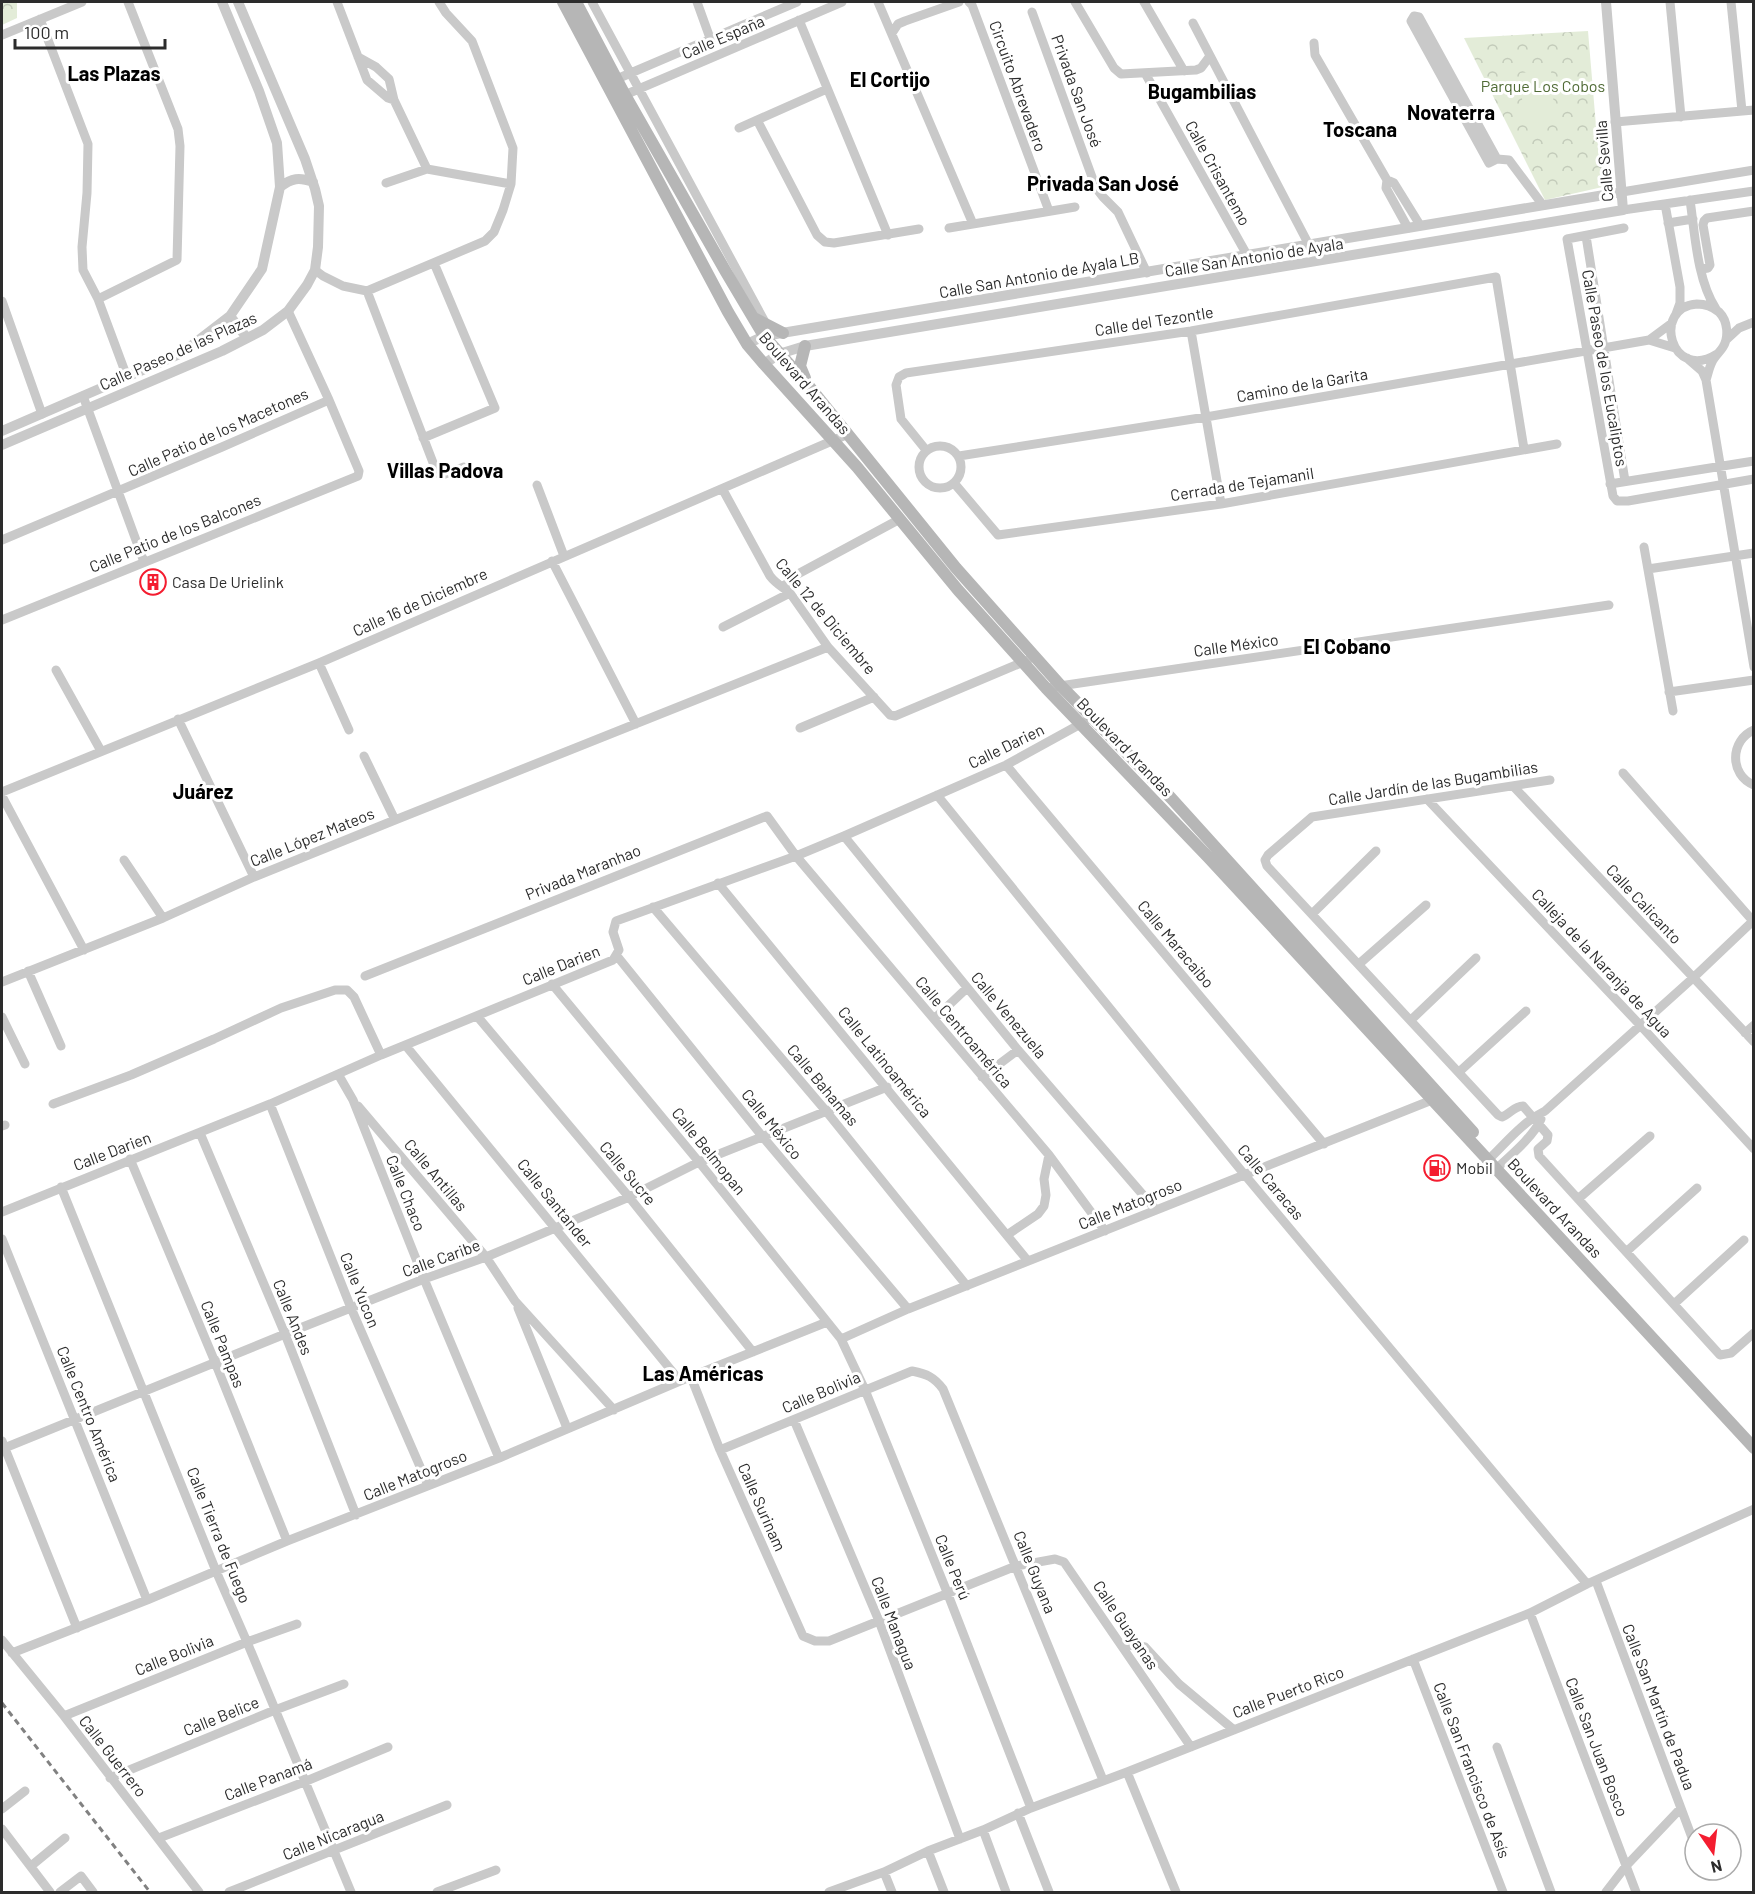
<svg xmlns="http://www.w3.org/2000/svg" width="1755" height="1894" font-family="Barlow,sans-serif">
<defs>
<pattern id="park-crowns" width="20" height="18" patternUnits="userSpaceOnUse" patternTransform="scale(1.5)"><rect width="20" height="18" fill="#e3ecd8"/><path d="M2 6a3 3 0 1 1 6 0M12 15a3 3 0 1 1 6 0" fill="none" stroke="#c3cbba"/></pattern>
</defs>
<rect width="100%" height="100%" fill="#fff"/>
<path fill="url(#park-crowns)" d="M 2,2 L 17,2 L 17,18 L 2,25 Z
M 1588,31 L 1596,126 L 1607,186 L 1545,200 L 1464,38 Z"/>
<path fill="#e3ecd8" d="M 1551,70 L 1555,120 L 1524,124 L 1520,73 Z"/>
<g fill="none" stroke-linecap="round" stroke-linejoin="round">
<path stroke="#c9c9c9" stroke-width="9" d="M 337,2 L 367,80 L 388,98 L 394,100
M 592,2 L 766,324
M 697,2 L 710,38
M 878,2 L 973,224
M 969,2 L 972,5 L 1049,211
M 1075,2 L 1114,68 L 1121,74 L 1196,70 L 1201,68 L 1210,56
M 1144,2 L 1184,71
M 1670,2 L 1681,117
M 1731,2 L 1742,111
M 1032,12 L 1096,188 L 1103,197 L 1118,212 L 1147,273
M 40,19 L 88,144 L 87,193 L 82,247 L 83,270 L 98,299 L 127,377
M 799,20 L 888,235
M 1193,23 L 1309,245
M 892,33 L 898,24 L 905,21 L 959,2
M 2,35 L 82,2
M 1314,43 L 1315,55 L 1387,180 L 1386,188 L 1408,228
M 358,57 L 376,67 L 389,79 L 394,100 L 427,169 L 511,184
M 1145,73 L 1247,255
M 612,81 L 797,2
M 620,97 L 842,2
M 757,120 L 817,235 L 825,242 L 834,243 L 919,229
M 1615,122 L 1754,110
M 739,128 L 827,89
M 1497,159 L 1419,17 L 1414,16 L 1411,21 L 1489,163 L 1497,159 L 1509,160 L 1542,204
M 1387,180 L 1394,183 L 1420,225
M 386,183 L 427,169
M 1622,192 L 1754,170
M 1690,200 C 1695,234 1697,280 1716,309
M 1665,204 L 1680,287 L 1680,303 L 1676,314
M 1623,210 L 1754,191
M 1668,223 L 1693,219
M 949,228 L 1075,207
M 1624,228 L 1567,239 L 1613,496 L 1617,501 L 1628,501 L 1754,479
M 1586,236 L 1625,481
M 1702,269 L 1708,268 L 1710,265 L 1703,225 L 1704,221 L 1707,218 L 1754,211
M 315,270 L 323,276 L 343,286 L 367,291 L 485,241 L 494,232 L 503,210 L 511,184 L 513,148 L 472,41 L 446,13 L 439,2
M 367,291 L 437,473 L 445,474 L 464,467
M 98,299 L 177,260 L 180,146 L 178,129 L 128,2
M 2,301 L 42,414
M 1191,331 L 1221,504
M 1649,340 L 1672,323
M 1726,340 L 1739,328 L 1754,322
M 1687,358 L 1702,371 L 1706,380 L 1754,667
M 1706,380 C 1708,374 1709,368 1712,362 C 1715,356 1720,352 1723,347 C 1729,337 1728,321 1719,312 C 1713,307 1705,304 1697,304 C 1651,307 1671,383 1717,354
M 83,396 L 144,562
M 423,438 L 495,408 L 434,263
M919 467a21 21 0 1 1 42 0a21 21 0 1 1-42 0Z
M 926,450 L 901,419 L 896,385 L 899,377 L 906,373 L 1191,331 L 1496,277 L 1524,449
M 959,456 L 1206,417 L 1649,340 L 1675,348
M 954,483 L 998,535 L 1221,504 L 1557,444
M 1610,484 L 1754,461
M 537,485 L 564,556
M 723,490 L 770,576 C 776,584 783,587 790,593 L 828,647 L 890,715 L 895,716 L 1028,660
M 2,540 L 222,447 L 329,400
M 1644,547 L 1673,711
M 552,561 L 636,724
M 1648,569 L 1754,553
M 783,587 L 796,575 L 900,519
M 2,620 L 358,476 L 359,471 L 329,400 L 288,311
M 723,627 L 790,593
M 319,663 L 349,730
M 56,670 L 101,751
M 1046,688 L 1609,605
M 1669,692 L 1754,680
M 178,719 L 254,877
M 800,728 L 874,697
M 1754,730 C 1730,740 1729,775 1754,785
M 364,756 L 395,820
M 1006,765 L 1324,1144
M 1623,773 L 1753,921
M 1550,780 L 1312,817 L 1268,855 L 1265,860 L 1267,866 L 1498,1115 L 1502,1117 C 1510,1114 1514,1106 1523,1106 L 1548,1135 L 1547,1141 L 1538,1149 L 1539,1156 L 1720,1355 L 1731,1353 L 1754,1333
M 1513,786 L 1754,1042
M 2,792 L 319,663 L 848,434
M 937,795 L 1244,1174 L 1587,1584
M 2,796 L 84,950
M 1427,799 L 1640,1025 L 1754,1149
M 844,836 L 1018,1050 L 1156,1210
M 124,860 L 163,918
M 718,883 L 1028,1261
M 653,907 L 826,1111 L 967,1286
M 1312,914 L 1376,851
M 617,956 L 762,1136 L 908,1309
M 1359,964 L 1426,905
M 28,971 L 61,1046
M 365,976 L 767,816 L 796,856 L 1049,1155 L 1105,1231
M 2,982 L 163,918 L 254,877 L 395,820 L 828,647
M 552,984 L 699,1162 L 841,1339 L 865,1390 L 947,1592 L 1031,1808
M 477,1016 L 629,1197 L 753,1352
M 2,1017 L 25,1064
M 934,1019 L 967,988
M 1411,1020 L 1476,958
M 1745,1033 L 1754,1025
M 406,1046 L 680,1381
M 1459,1072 L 1526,1011
M 338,1074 L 353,1100 L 424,1279 L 499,1458
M 982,1077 L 1018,1050
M 53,1104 L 131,1075 L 214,1039 L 281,1008 L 335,990 L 347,990 L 354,997 L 381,1055
M 270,1104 L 351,1308 L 428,1485
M 358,1106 L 486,1257 L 515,1301 L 614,1410
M 2,1126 L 5,1125
M 200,1133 L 285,1334 L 356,1515
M 130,1159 L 215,1362 L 287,1541
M 1488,1160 C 1506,1143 1521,1123 1545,1111 L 1693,978 L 1754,920
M 1496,1169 C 1510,1156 1534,1136 1541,1119
M 61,1187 L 216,1571 L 247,1642 L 351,1892
M 1578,1199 L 1650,1136
M 2,1212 L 270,1104 L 381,1055 L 613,960 L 619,950 L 613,932 L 616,921 L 796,856 L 844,836 L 1006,765 L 1086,721
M 1007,1235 L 1038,1214 L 1044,1206 L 1046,1195 L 1044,1179 L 1049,1155
M 2,1239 L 147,1600
M 1626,1252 L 1697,1188
M 1674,1304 L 1744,1240
M 518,1308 L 567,1428
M 841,1339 L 908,1309 L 1432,1100
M 691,1377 L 720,1450 L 803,1636 L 815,1641 L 829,1641 L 1016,1566 L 1055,1559 L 1064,1562 L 1191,1747
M 794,1420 L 879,1621 L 960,1839
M 2,1441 L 77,1628
M 2,1449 L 285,1334 L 424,1279 L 486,1257 L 629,1197 L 699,1162 L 887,1087
M 720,1450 L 912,1371 C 927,1374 934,1377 943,1389 L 1103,1780
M 1596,1581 L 1694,1843
M 1530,1613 L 1636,1892
M 2,1640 L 64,1716 L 199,1892
M 1122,1646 L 1135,1645 L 1145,1647 L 1179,1684 L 1234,1730
M 12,1653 L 147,1600 L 287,1541 L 499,1458 L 680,1381 L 827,1322
M 1413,1659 L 1503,1892
M 64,1716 L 247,1642 L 297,1624
M 1497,1747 L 1551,1892
M 1127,1772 L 1176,1892
M 110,1778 L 275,1710 L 344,1684
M 2,1809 L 25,1791
M 1018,1813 L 1049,1892
M 2,1829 L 50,1892
M 983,1830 L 1006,1892
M 159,1838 L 304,1782 L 388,1747
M 928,1851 L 944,1892
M 31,1866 L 65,1838
M 884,1872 L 892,1892
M 60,1892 L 81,1876 L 93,1892
M 229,1892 L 447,1805
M 437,1892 L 496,1870
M 829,1892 L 884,1872 L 928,1851 L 983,1830 L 1031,1808 L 1127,1772 L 1530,1613 L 1587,1584 L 1754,1509
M 1606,1892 L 1626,1866 L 1681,1808"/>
<path stroke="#c9c9c9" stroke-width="10" d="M 280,187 C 292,178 299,177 313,182
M 230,316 L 247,338
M 747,344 L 764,336 L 776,334 L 1622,192
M 764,364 L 779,354 L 805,346 L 1623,210 L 1606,2
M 2,431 L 182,353 L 230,316 L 262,269 L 280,187 L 277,143 L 259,91 L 222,2
M 2,445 L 222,351 L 263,330 L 288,311 L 307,285 L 315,270 L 318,247 L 319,206 L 315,189 L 305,159 L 238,2"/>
<path stroke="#b6b6b6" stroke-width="12" d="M 563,2 L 728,312 L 747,344 L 764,364 L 857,467 L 958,590 L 1046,688 L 1209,858 L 1754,1448
M 576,2 L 625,95 L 726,272 L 764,336 L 808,385 L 956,568 L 1061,686 L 1171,798 L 1473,1132
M 754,318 L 783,333
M 805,378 L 800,366 L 805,346"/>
<path stroke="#818181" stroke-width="3" stroke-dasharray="6 4.5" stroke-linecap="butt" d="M 2,1703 L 150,1892"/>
</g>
<defs>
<g id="building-ring" transform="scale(1.35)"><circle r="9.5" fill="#fff" stroke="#f41d30" stroke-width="1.5"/><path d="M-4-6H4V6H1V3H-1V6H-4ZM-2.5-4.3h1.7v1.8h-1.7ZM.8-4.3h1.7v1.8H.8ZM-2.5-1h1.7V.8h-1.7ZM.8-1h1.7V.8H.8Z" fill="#f41d30"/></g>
<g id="fuel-ring" transform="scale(1.35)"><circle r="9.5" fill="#fff" stroke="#f41d30" stroke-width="1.5"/><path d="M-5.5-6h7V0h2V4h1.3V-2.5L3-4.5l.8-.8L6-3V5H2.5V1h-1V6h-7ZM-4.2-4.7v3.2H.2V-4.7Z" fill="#f41d30"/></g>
</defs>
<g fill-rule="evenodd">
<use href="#building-ring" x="153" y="582"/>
<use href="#fuel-ring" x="1437" y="1168"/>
</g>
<g text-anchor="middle" stroke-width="6" stroke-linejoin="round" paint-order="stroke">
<g font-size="16" fill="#2c2c2c" stroke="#fff">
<text transform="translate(723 37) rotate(-23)" y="6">Calle España</text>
<text transform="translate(1018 86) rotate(70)" y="6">Circuito Abrevadero</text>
<text transform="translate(1077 91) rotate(70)" y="6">Privada San José</text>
<text transform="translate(1604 161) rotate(-95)" y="6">Calle Sevilla</text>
<text transform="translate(1218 173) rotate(61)" y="6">Calle Crisantemo</text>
<text transform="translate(1254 257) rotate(-9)" y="6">Calle San Antonio de Ayala</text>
<text transform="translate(1039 275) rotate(-10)" y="6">Calle San Antonio de Ayala LB</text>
<text transform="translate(1154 321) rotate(-9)" y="6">Calle del Tezontle</text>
<text transform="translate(178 351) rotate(-24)" y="6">Calle Paseo de las Plazas</text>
<text transform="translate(1605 368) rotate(80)" y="6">Calle Paseo de los Eucaliptos</text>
<text transform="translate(805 383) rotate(49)" y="6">Boulevard Arandas</text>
<text transform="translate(1302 385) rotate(-10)" y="6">Camino de la Garita</text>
<text transform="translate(218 432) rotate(-24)" y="6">Calle Patio de los Macetones</text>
<text transform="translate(1242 484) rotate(-9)" y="6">Cerrada de Tejamanil</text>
<text transform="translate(175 533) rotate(-22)" y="6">Calle Patio de los Balcones</text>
<text transform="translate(420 602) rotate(-24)" y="6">Calle 16 de Diciembre</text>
<text transform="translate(826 616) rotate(50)" y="6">Calle 12 de Diciembre</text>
<text transform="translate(1236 645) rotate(-8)" y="6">Calle México</text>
<text transform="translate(1006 746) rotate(-26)" y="6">Calle Darien</text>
<text transform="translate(1125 747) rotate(46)" y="6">Boulevard Arandas</text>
<text transform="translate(1433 783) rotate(-9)" y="6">Calle Jardín de las Bugambilias</text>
<text transform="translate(312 837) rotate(-22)" y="6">Calle López Mateos</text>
<text transform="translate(583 872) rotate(-22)" y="6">Privada Maranhao</text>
<text transform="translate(1644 904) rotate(47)" y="6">Calle Calicanto</text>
<text transform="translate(1176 944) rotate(50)" y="6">Calle Maracaibo</text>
<text transform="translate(1602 963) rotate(47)" y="6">Calleja de la Naranja de Agua</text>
<text transform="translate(561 965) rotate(-22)" y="6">Calle Darien</text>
<text transform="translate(1009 1015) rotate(50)" y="6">Calle Venezuela</text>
<text transform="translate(964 1032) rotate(50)" y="6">Calle Centroamérica</text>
<text transform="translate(885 1062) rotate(51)" y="6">Calle Latinoamérica</text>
<text transform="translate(823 1085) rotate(50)" y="6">Calle Bahamas</text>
<text transform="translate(772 1124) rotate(51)" y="6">Calle México</text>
<text transform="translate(112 1151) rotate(-21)" y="6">Calle Darien</text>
<text transform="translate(709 1151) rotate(51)" y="6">Calle Belmopan</text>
<text transform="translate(628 1173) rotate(50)" y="6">Calle Sucre</text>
<text transform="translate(436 1175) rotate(50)" y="6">Calle Antillas</text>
<text transform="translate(1271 1182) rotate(50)" y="6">Calle Caracas</text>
<text transform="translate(406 1193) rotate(68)" y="6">Calle Chaco</text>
<text transform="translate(555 1203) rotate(51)" y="6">Calle Santander</text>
<text transform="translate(1130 1204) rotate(-22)" y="6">Calle Matogroso</text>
<text transform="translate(1555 1208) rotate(47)" y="6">Boulevard Arandas</text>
<text transform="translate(441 1258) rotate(-20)" y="6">Calle Caribe</text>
<text transform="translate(360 1290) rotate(68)" y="6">Calle Yucon</text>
<text transform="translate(293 1317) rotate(68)" y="6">Calle Andes</text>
<text transform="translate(223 1344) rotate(68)" y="6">Calle Pampas</text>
<text transform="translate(821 1392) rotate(-23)" y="6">Calle Bolivia</text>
<text transform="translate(89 1414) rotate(68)" y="6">Calle Centro América</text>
<text transform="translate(415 1475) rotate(-22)" y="6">Calle Matogroso</text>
<text transform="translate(762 1507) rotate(66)" y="6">Calle Surinam</text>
<text transform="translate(219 1535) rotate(68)" y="6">Calle Tierra de Fuego</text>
<text transform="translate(953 1567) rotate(68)" y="6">Calle Perú</text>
<text transform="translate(1035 1572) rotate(68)" y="6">Calle Guyana</text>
<text transform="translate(894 1623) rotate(69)" y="6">Calle Managua</text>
<text transform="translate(1126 1625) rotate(56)" y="6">Calle Guayanas</text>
<text transform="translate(174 1655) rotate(-22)" y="6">Calle Bolivia</text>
<text transform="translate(1288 1692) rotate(-21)" y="6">Calle Puerto Rico</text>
<text transform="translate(1659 1707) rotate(69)" y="6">Calle San Martín de Padua</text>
<text transform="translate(221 1716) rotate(-22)" y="6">Calle Belice</text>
<text transform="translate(1597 1747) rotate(69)" y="6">Calle San Juan Bosco</text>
<text transform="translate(113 1756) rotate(52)" y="6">Calle Guerrero</text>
<text transform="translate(1472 1770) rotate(69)" y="6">Calle San Francisco de Asís</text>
<text transform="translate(268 1779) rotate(-21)" y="6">Calle Panamá</text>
<text transform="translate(333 1835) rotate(-22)" y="6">Calle Nicaragua</text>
</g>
<g font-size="16" fill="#506b36" stroke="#fff">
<text x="1543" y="92">Parque Los Cobos</text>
</g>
<g font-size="16" fill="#2c2c2c" stroke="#fff" text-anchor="start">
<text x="172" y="588">Casa De Urielink</text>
<text x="1456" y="1174">Mobil</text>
</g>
<g font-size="20" font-weight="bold" fill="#000" stroke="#fff">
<text x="114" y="81">Las Plazas</text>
<text x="890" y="87">El Cortijo</text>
<text x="1202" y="99">Bugambilias</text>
<text x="1451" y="120">Novaterra</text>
<text x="1360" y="137">Toscana</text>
<text x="1103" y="191">Privada San José</text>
<text x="445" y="478">Villas Padova</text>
<text x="1347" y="654">El Cobano</text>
<text x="203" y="799">Juárez</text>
<text x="703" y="1381">Las Américas</text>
</g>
</g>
<rect width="1755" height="1894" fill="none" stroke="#2c2c2c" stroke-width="6"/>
<g transform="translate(1713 1852) rotate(166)"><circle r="28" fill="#ffffff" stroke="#ababab" stroke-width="1.5"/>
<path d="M0-4.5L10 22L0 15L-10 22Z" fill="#f41d30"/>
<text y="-9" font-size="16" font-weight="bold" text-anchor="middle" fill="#2c2c2c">N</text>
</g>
<path d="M15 39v9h150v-9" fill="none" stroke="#2c2c2c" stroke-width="3"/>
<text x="24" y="39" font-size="18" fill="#2c2c2c" stroke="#ffffff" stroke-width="4.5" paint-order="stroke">100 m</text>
</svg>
